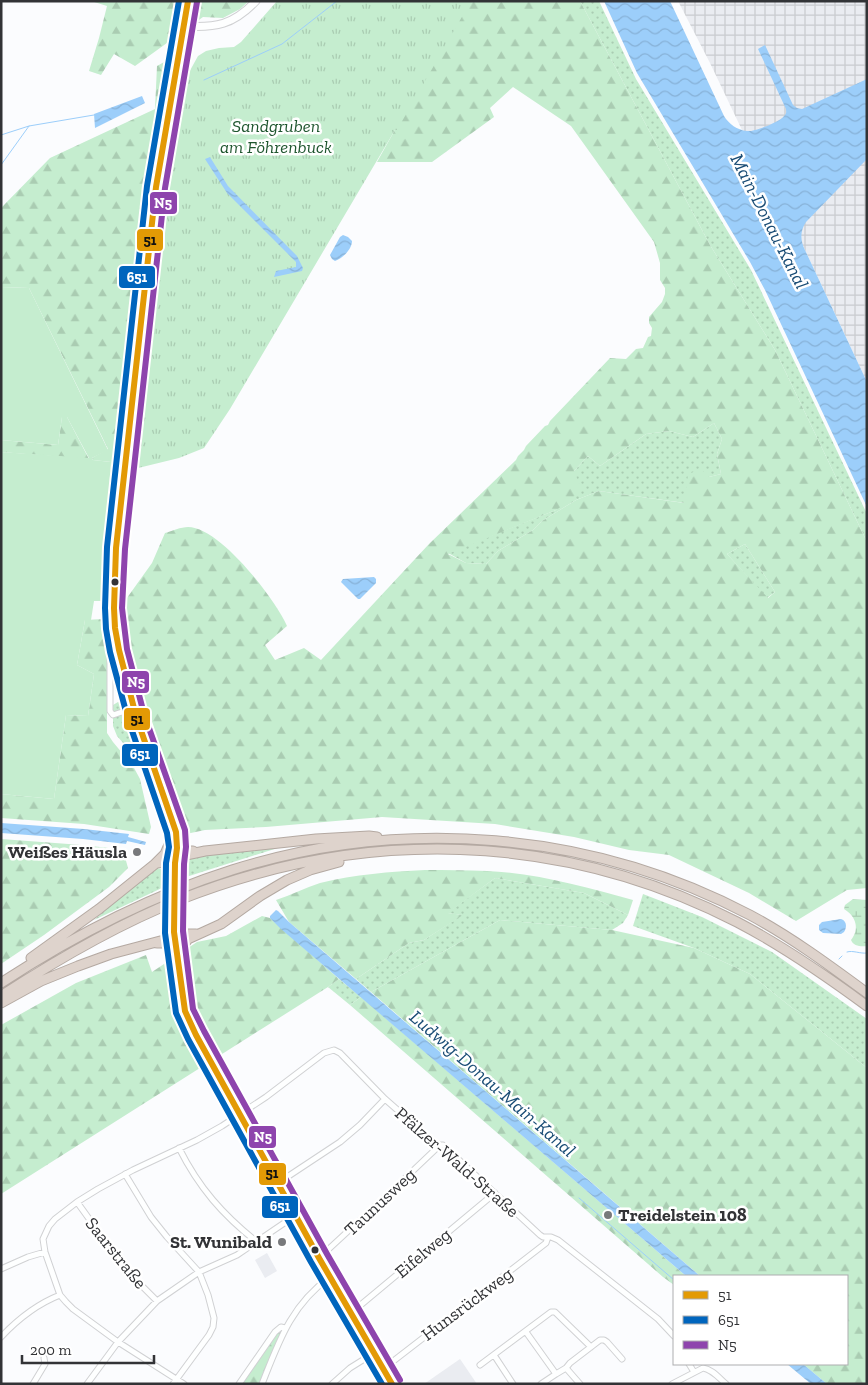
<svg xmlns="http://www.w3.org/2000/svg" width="868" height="1385" font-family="'Zilla Slab',serif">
<defs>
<pattern id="industrial-grid" width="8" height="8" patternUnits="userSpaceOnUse" patternTransform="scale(1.25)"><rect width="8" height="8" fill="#eaecf1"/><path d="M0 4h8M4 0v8" fill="none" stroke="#c9cbcf"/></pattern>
<pattern id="grass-dots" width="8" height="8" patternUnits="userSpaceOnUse" patternTransform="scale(1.25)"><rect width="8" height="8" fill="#c5edcf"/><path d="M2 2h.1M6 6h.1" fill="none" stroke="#aaccb2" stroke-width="1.8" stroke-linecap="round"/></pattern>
<pattern id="forest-firs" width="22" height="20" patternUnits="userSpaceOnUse" patternTransform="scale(1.25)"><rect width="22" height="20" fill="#c5edcf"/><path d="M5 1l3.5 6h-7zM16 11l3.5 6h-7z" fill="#aaccb2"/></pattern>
<pattern id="wetland-marsh" width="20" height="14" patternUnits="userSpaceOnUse" patternTransform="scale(1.25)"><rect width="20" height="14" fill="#c5edcf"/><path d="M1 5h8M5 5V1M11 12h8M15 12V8" fill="none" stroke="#aaccb2"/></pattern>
<pattern id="park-tufts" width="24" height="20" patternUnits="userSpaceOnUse" patternTransform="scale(1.25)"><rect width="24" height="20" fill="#c5edcf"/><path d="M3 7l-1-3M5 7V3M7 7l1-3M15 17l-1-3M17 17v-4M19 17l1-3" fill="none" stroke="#aaccb2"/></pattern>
<pattern id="water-waves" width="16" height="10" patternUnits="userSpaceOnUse" patternTransform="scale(1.25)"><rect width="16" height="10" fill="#9ccefa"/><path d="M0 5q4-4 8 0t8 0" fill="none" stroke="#87b1d7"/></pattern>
</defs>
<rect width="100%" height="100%" fill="#fbfcfe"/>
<path fill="url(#industrial-grid)" d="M 678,1 L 867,1 L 867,382 L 805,250 L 742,130 L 710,63 Z"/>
<path fill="#eaecf1" d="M 267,1253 L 277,1271 L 265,1278 L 255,1260 Z
M 460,1359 L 477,1384 L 424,1384 Z"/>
<path fill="url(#grass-dots)" d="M 580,1 L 599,1 L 636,79 L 751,270 L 867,514 L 867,542 L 775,350 L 710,245 Z
M 714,423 L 722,439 L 717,454 L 721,474 L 709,477 L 685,503 L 599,491 L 576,500 L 542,521 L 533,530 L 498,551 L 486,564 L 466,563 L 448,553 L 556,510 L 574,471 L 588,456 L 600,466 L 646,434 L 669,431 L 693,437 Z
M 745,544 L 775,592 L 767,598 L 727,554 Z
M 116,662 L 119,662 L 162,814 L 156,815 L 144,767 L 117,736 L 113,726 L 113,705 L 123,699 L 122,692 L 115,691 Z
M 284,846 L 186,877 L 186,860 L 203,856 Z
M 155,868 L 162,869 L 165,877 L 164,887 L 94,920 Z
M 495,878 L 584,893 L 628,915 L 623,923 L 612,930 L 500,920 L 371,992 L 356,979 L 409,943 L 424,940 L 462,915 L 447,913 Z
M 643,894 L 702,917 L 772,952 L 867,1019 L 867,1068 L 750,974 L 694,948 L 633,926 Z
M 339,979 L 361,997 L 350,1005 L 328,987 Z"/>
<path fill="url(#forest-firs)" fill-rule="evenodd" d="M 91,1 L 249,1 L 240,9 L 223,18 L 203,17 L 135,66 L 114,54 L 101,75 L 89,71 L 99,38 L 107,6 Z
M 467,1 L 580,1 L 710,245 L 775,350 L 867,542 L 867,888 L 847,890 L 796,921 L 749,893 L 669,855 L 629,850 L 574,837 L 495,824 L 382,817 L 266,827 L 205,830 L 186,834 L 123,649 L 119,609 L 152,563 L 165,533 C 172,531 181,527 188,527 C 220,527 275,599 287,626 L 265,645 L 275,660 L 304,648 L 321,660 L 429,544 L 516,460 L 518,456 L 524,450 L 526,446 L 545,426 L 548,425 L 550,421 L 610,358 L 626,359 L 636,349 L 643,348 L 648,337 L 651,336 L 652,328 L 649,323 L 649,317 L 662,302 L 665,294 L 665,288 L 660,280 L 660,263 L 654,242 L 571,126 L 513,87 L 490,108 L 494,117 L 432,162 L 377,162 ZM 714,423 L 722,439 L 717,454 L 721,474 L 709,477 L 700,468 L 688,475 L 684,503 L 599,491 L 576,500 L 542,521 L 533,530 L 498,551 L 486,564 L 466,563 L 448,554 L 556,510 L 571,500 L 581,488 L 574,471 L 588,456 L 600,466 L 646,434 L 669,431 L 693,437 ZM 745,544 L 775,592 L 768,598 L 727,554 Z
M 173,57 L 155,176 L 120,461 L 109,575 L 101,601 L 111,462 L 93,460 L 92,458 L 108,449 L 29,288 L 1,287 L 1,208 L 50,158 L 155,109 L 157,66 Z
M 62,417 L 67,417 L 89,459 L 1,452 L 1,440 L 58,445 Z
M 103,619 L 107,652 L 107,733 L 113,742 L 133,766 L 140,779 L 151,827 L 149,834 L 84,824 L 1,818 L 1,794 L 54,799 L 66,715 L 88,716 L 94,674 L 77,665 L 85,620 Z
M 1,839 L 82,845 L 118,849 L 125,857 L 128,868 L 109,887 L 44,935 L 1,964 Z
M 425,870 C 446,870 466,870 487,871 C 536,873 585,887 633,900 L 628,915 L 584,893 L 495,878 L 448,913 L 463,915 L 424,940 L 409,943 L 356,979 L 289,922 L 276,900 C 291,895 305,888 320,883 C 355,874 390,872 425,870 Z
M 262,916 L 270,918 L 339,979 L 328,987 L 1,1194 L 1,1025 L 76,983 L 146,955 L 152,972 L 197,942 L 226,936 Z
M 500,920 L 612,930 L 694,948 L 750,974 L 867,1068 L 867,1384 L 827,1384 L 803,1364 L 847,1364 L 847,1276 L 700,1276 L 371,992 Z
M 361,997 L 686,1276 L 674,1276 L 674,1285 L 663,1277 L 350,1005 Z
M 280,1329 L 281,1332 L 260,1384 L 241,1384 L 278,1330 Z"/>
<path fill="url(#wetland-marsh)" d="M 853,899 L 867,900 L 867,946 C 861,947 853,946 851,940 C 860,929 856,916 844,909 L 845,905 Z"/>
<path fill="url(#park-tufts)" d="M 277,1 L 471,1 L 397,130 L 395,130 L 230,409 L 204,448 L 179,458 L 134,469 L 132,463 L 134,435 L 144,343 L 161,203 L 165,203 L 178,131 L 182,94 L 187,76 L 198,56 L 206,51 L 219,48 L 234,47 L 241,42 Z"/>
<path fill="#c5edcf" d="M 1,287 L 29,288 L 108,450 L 92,458 L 93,460 L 111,462 L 101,601 L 94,601 L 91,620 L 85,620 L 77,665 L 94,674 L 88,716 L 66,715 L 54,799 L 1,794 L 1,452 L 89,458 L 67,417 L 62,417 L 58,445 L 1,440 Z"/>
<path fill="url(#water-waves)" d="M 604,1 L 670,1 L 724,116 C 729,124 737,130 747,131 C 754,132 780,122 784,116 C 787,113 786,112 786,109 L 758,49 L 765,45 L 793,105 L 797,108 L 802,109 L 867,79 L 867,159 L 806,222 C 800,231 800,240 805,250 L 867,382 L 867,507 L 765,290 L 750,262 L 637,73 Z
M 142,96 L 145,103 L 95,128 L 94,114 Z
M 210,157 L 228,186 L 297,256 L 303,268 L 302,271 L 274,277 L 276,271 L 296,267 L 296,262 L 227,193 L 205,159 Z
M 343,235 L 348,237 L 352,241 C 352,249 343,258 335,261 L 332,259 L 330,255 L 340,237 Z
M 374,577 L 376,579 L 376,583 L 360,599 L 358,599 L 341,582 L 343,579 Z
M 1,823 L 84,829 L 129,834 L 128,837 L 146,842 L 145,845 L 127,841 L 126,844 L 83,839 L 1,833 Z
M 276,910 L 278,911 L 289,922 L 700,1276 L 686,1276 L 281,929 L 270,918 L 270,916 Z
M 841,919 C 847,921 847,927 844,932 L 841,934 L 823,933 L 819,930 L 819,925 L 822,922 Z
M 787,1364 L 803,1364 L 827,1384 L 811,1384 Z"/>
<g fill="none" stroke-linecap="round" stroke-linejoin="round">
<path stroke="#9ccefa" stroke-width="1" d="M 204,80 L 282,44 L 337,1
M 1,135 L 29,126
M 1,165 L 29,126 L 94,115
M 847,952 C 853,950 860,954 867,953
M 839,959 L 842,956
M 579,1198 L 674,1280"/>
<g stroke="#d0d1d3" stroke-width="7">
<path id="minor" d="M 114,613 L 105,615 L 110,656 L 110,711 L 113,715 L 134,708
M 179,1148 C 199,1188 223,1215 257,1242
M 125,1174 L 151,1217 L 167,1237 L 199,1272 L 208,1295 L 214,1318 L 213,1327 L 209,1335 L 173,1384
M 278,1183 L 340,1142 L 360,1125 L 385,1099
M 77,1202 L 118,1259 L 132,1276 L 157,1301
M 319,1258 L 399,1184 L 440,1145
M 1,1269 L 28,1257 L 45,1252
M 351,1313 L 495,1193
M 526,1332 L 556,1374 L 566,1368 L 580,1384
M 1,1337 C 18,1319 37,1304 60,1295
M 494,1355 L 513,1384
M 689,1364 L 694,1372
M 480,1365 L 551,1312 L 555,1312 L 591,1347
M 566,1368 L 570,1363 L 600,1340 L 604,1340 L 607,1342 L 622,1359
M 383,1369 L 546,1243 L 548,1237
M 33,1384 L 45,1364 L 44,1358
M 87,1384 L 118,1342 L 157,1301 L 199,1272 L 237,1255 L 296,1215
M 184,1384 L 118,1342 L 73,1309 L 66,1302 L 60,1295 L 45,1252 L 43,1239 L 49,1226 L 55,1219 L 77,1202 L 98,1189 L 133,1170 L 197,1140 L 222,1126 L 266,1097 L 324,1053 L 334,1050 L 340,1053 L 385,1099 L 434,1142 L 440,1145 L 443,1145 L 540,1235 L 543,1237 L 551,1237 L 558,1240 L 658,1319 L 674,1336
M 239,1384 L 275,1332 L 281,1327 L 285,1328
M 262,1384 C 279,1341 291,1305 330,1277
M 332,1384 L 350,1368 L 374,1353
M 541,1384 L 556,1374
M 672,1384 L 703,1368 C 712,1369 719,1378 726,1384"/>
</g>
<g stroke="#d0d1d3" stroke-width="9">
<path id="secondary" d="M 184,26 C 216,28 233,25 256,1
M 166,807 C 169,832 175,857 175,882
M 175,863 L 178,852 L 172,814 L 165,802 L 145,740 L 128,689 L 120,658 L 115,627 L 113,588 L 116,548 L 122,485 L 149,242 L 156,187 L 188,1
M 175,910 L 174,932 L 171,942 L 173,969 L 179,998 L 194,1030 L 319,1258 L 392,1384
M 174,933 L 183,994"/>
</g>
<g stroke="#b4a9a2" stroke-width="11">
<path id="motorway" d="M 178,845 L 184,851 L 193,851
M 157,863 L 165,862 L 175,871
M 175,863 L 186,855 L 205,851 L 316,839 L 369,836 L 377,837
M 174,925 L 185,934 L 196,934
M 157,943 L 165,943 L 171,950
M 31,958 L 99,909 L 155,864 L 165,854 L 171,840
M 178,960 L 181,948 L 188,939 L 221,924 L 260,896 L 287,880 L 310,870 L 339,862
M 1,983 C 73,936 150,896 232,870 C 403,816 591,831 750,915 C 791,937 829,965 867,993
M 1,996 C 58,959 116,925 179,900 C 362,827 560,831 737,922 C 783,946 825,975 867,1006
M 1,1003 L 41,981 L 78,966 L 111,954 L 164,940 L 169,937 L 174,932"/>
</g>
<use href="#minor" stroke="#feffff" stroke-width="5"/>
<use href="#secondary" stroke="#feffff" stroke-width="7"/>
<use href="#motorway" stroke="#ded3cc" stroke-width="9"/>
<g stroke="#d0d1d3" stroke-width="9" stroke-linecap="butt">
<path id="secondary-bridge" d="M 175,910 L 175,882"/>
</g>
<use href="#secondary-bridge" stroke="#feffff" stroke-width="7"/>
<g stroke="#fff" stroke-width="10">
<path id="bus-1" d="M 188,1 L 156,187 L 116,548 L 114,608 L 115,628 L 119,650 L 136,716 L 176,832 L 177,848 L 175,863 L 174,932 L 185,1011 L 196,1035 L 319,1258 L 392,1384"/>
</g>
<g stroke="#fff" stroke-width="10">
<path id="bus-2" d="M 179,1 L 147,186 L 107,547 L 105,608 L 106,629 L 110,652 L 128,719 L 167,833 L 169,847 L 166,863 L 165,933 L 176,1013 L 188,1039 L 311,1262 L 382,1384"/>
</g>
<g stroke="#fff" stroke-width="10">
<path id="bus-3" d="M 197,2 L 165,188 L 125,549 L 122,608 L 127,649 L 144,714 L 185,830 L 186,847 L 184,864 L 183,931 L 193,1009 L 204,1031 L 327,1254 L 400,1380"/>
</g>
<use href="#bus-1" stroke="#e39a05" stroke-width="6"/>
<use href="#bus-2" stroke="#0065bd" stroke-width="6"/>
<use href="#bus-3" stroke="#8e44ad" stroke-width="6"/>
</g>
<g fill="#323336" stroke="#fff" stroke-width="2">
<circle cx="115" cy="582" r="4.5"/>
<circle cx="315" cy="1250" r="4.5"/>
</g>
<g fill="#78797c" stroke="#fff" stroke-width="2">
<circle cx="137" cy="852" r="5"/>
<circle cx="608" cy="1215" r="5"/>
<circle cx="282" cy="1242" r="5"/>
</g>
<g text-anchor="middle" stroke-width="5" stroke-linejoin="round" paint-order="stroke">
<g font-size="18" font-style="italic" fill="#1f562f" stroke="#fff">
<text x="276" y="132">Sandgruben<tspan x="276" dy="21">am Föhrenbuck</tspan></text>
</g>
<g font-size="18" font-weight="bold" fill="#323336" stroke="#fff" text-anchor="end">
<text x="127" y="858">Weißes Häusla</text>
<text x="618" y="1221" text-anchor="start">Treidelstein 108</text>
<text x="272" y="1248">St. Wunibald</text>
</g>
<g font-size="18" fill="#323336" stroke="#fff">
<text transform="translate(457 1162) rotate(41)" y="6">Pfälzer-Wald-Straße</text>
<text transform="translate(380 1202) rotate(-43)" y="6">Taunusweg</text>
<text transform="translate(116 1253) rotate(51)" y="6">Saarstraße</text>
<text transform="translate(423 1253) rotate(-40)" y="6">Eifelweg</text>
<text transform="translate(467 1304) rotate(-37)" y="6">Hunsrückweg</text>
</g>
<g font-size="19" font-style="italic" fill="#194c75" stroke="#fff">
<text transform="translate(770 221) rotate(63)" y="7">Main-Donau-Kanal</text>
<text transform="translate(493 1083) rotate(41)" y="7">Ludwig-Donau-Main-Kanal</text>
</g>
</g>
<g stroke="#fff" stroke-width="2">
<rect x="149" y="191" width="29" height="24" rx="5" fill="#8e44ad"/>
<rect x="136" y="228" width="28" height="24" rx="5" fill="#e39a05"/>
<rect x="118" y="265" width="38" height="24" rx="5" fill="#0065bd"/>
<rect x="121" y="670" width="29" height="24" rx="5" fill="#8e44ad"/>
<rect x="123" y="707" width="28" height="24" rx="5" fill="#e39a05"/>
<rect x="121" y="743" width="38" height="24" rx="5" fill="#0065bd"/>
<rect x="248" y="1125" width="29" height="24" rx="5" fill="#8e44ad"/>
<rect x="258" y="1162" width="29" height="24" rx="5" fill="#e39a05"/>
<rect x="261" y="1195" width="38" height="24" rx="5" fill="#0065bd"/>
</g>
<g font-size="14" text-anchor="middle" font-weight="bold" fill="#fff">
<text x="163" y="208">N5</text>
<text x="137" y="282">651</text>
<text x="136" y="687">N5</text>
<text x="140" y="759">651</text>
<text x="263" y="1142">N5</text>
<text x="280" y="1211">651</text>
</g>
<g font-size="14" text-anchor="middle" font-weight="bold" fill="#111">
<text x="150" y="245">51</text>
<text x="137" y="724">51</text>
<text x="272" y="1178">51</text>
</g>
<rect width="868" height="1385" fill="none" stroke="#323336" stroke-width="5"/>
<rect x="673" y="1275" width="175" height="90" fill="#ffffff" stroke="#adadaf"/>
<rect x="683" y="1291" width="25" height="8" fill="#e39a05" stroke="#adadaf"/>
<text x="718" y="1300" font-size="15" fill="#323336">51</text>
<rect x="683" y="1316" width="25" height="8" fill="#0065bd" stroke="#adadaf"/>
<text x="718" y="1325" font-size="15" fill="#323336">651</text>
<rect x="683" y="1341" width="25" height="8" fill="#8e44ad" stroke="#adadaf"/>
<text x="718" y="1350" font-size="15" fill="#323336">N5</text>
<path d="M22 1355v8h132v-8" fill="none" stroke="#323336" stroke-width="2.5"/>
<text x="30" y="1355" font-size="15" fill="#323336" stroke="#ffffff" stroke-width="4" paint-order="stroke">200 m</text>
</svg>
